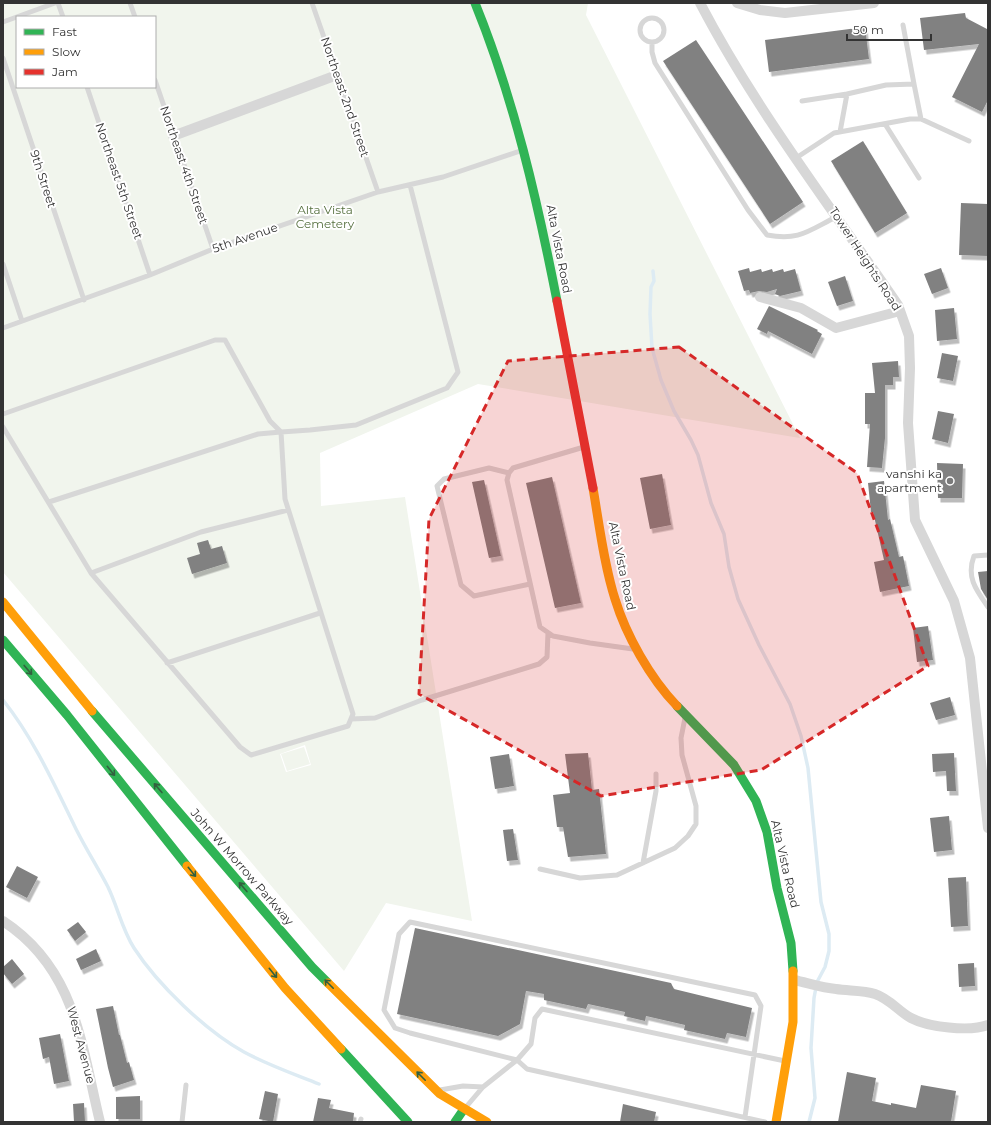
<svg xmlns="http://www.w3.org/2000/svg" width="991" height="1125" font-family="Montserrat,sans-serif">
<defs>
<filter id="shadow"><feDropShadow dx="2.5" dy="4.5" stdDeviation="0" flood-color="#0004"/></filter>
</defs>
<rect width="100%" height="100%" fill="#fff"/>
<path fill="#f1f5ed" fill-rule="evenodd" d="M 3,3 L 588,3 L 586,15 L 800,438 L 478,384 L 320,453 L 321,506 L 405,497 L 472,921 L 386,903 L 344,971 L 3,572 ZM 17,17 L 155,17 L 155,87 L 17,87 ZM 305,745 L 311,765 L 286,772 L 280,754 Z
M 304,747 L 310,764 L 287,771 L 281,754 Z"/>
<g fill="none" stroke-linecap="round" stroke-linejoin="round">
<path stroke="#ddebf3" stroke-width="3.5" d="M 653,271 L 654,281 L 651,287 L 650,314 L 652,348 L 661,380 L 674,411 L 691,440 L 698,455 L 711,503 L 724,534 L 729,567 L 738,599 L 759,645 L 790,704 L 801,736 L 808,768 L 821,902 L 829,934 L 829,951 L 825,967 L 817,982 L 814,998 L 811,1048 L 815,1098 L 809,1122
M 3,700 C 34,739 54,784 76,829 C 86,849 98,868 108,887 C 118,908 122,929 134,948 C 158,985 206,1031 244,1052 C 268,1065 294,1074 319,1084"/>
</g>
<path fill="#818181" filter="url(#shadow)" d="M 965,13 L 966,18 L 987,29 L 988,26 L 988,100 L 982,112 L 952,97 L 979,44 L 924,50 L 920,18 Z
M 865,27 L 869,59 L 769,72 L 765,40 Z
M 696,40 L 803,202 L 770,224 L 663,61 Z
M 863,141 L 907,213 L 875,233 L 831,161 Z
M 961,203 L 988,204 L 988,256 L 959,255 Z
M 749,268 L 750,272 L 761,269 L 762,272 L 772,269 L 773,272 L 783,269 L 784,272 L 795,269 L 801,291 L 780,296 L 775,294 L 777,289 L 767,292 L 759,291 L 750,293 L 749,290 L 744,291 L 738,271 Z
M 941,268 L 948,288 L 932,294 L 924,274 Z
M 845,276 L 853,301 L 837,306 L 828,282 Z
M 769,306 L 818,330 L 817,331 L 822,334 L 812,354 L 768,331 L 767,334 L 757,329 Z
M 954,308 L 957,339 L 937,341 L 935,310 Z
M 942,353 L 958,356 L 953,381 L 937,378 Z
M 898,361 L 899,377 L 893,377 L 893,385 L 885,385 L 885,438 L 882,468 L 867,467 L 870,424 L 865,424 L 865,393 L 875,393 L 872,363 Z
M 938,411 L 954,414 L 948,443 L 932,439 Z
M 937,463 L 963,464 L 962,498 L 938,498 Z
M 662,474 L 671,525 L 650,529 L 640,478 Z
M 552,477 L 581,603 L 555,608 L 526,483 Z
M 484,480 L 501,556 L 489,558 L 472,482 Z
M 884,481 L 888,520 L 890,519 L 899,557 L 903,556 L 909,586 L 880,592 L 874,562 L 884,560 L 873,512 L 871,512 L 868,483 Z
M 208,540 L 211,549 L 222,546 L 227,563 L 192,574 L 187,558 L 200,554 L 197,543 Z
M 988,571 L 988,600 L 981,589 L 978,572 Z
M 928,626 L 933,660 L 917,662 L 913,628 Z
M 950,697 L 955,715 L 936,720 L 930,703 Z
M 588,753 L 592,790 L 599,789 L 606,854 L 568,857 L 563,827 L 557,827 L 553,795 L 570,793 L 565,754 Z
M 954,753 L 956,791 L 947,791 L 946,771 L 933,772 L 932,754 Z
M 509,754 L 514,786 L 495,789 L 490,757 Z
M 949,816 L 952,850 L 934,852 L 930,818 Z
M 513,829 L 518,860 L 507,861 L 503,830 Z
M 17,866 L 38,877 L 27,898 L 6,887 Z
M 966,877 L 968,926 L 951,927 L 948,878 Z
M 78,922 L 86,932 L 75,941 L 67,930 Z
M 415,928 L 671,983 L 674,989 L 752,1008 L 746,1037 L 727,1033 L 725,1039 L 684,1030 L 685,1025 L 646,1016 L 645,1021 L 624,1016 L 625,1012 L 588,1004 L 586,1009 L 544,1000 L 544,994 L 526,991 L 520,1024 L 498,1036 L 397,1014 Z
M 96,949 L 101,961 L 81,970 L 76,959 Z
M 12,959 L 24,974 L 12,984 L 3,973 L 3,967 Z
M 974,963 L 975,986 L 959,987 L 958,964 Z
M 113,1006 L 119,1035 L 120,1035 L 127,1063 L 129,1062 L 134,1080 L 113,1087 L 108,1068 L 96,1009 Z
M 60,1034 L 69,1081 L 54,1084 L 49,1057 L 43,1059 L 39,1038 Z
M 847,1072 L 876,1078 L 872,1101 L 891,1105 L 891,1103 L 916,1108 L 921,1085 L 956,1091 L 951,1122 L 838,1122 Z
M 265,1091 L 278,1094 L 273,1122 L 259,1119 Z
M 140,1096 L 140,1119 L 116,1119 L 116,1097 Z
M 318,1098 L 331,1100 L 329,1108 L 354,1113 L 353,1122 L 313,1122 Z
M 84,1103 L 85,1122 L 74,1122 L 73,1104 Z
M 623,1104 L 656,1112 L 654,1122 L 620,1122 Z"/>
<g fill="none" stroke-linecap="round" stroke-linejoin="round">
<path stroke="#d7d7d7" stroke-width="5" d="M 58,3 L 63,17
M 130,3 L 135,17
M 312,3 L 378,192
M640 30a12 12 0 1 1 24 0a12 12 0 1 1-24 0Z
M 3,22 L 55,3
M 903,25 L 914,84
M 652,42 L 652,52 L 655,63 L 748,210 L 767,235 C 799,241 808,231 836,217
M 3,58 L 84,300
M 155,80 L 213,249
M 87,87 L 150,275
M 802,101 L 847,94
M 885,124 L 919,178
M 840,132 L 847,94 L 886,85 L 914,84 L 921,119
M 796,158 L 834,133 L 910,119 L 921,119 L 969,141
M 3,264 L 22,321
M 3,328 L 150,275 L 213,249 L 378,192 L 443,177 L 523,150
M 3,414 L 215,340 L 225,340 L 270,421 L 281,432
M 3,427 L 91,573 L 240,747 L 251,755 L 348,726 L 353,714 L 285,499 L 281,432 L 310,430 L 356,425 L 447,388 L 458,372 L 410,185
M 584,447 L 513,468 L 509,473 L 507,480 L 540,627 L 553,636 L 590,643 L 633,649
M 509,473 L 489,468 L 444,479 L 437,486 L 461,585 L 474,596 L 530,584
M 49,502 L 258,434 L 281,432
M 988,555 L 974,556 C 966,577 976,590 988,607
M 91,573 L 201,532 L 288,510
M 167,663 L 320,613
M 351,719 L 375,718 L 422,700 L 539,664 L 547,657 L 548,633
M 643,863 L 656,791 L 656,774
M 540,869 L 580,878 L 617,875 L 675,848 L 688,836 L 696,824 L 696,806 L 682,755 L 681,738 L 685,718
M 440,1090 L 463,1086 L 483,1087
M 466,1107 L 483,1087 L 517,1060 L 527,1069 L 765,1122
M 745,1117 L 761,1006 L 755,995 L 410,922 L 399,934 L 384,1010 L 395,1028 L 410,1033 L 517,1060 L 531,1044 L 535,1018 L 542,1009 C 623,1026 704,1043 785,1061
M 182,1122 L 186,1085
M 360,1122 L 361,1119"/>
<path stroke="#d7d7d7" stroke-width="10" d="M 700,3 C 756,110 830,206 898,305 L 909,336 L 910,368 L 908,423 L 915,520 L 954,601 L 970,658 L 988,828
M 737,3 L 760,10 L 785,13 L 874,3
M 173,136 L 337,75
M 760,297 L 801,308 L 836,328 L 900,311
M 3,921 C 76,969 81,1044 100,1122
M 794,980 C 808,983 822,988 836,989 C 849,991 863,990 875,994 C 890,999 898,1011 911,1018 C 928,1027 969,1032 988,1025"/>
<path stroke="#30b455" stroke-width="9" d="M 475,3 C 514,99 537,199 557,301
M 3,640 L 67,715 L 187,866
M 677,706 L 734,765 L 756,801 L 767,832 L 777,888 L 791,943 L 793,971
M 92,711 L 312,967 L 328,983
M 341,1049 L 408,1122
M 455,1122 L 464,1109"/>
<path stroke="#ff9f0a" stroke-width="9" d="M 593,488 C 599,523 604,565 615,599 C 626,635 650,678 677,706
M 3,602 L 92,711
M 187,866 L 285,988 L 341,1049
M 328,983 L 440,1094 L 487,1122
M 776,1122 L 793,1022 L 793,971"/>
<path stroke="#e5322d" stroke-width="9" d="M 557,301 L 593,488"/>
</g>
<defs><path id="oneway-shaft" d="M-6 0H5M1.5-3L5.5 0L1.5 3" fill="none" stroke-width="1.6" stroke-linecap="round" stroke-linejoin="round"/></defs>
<g stroke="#32603f">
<use href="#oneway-shaft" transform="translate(28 670) rotate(50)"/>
<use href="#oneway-shaft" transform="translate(111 771) rotate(51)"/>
<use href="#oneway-shaft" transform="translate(158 788) rotate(-131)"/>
<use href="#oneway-shaft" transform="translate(192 872) rotate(51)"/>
<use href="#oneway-shaft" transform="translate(243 887) rotate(-131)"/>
<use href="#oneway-shaft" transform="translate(273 973) rotate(51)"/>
<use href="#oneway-shaft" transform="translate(329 984) rotate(-135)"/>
<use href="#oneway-shaft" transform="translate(421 1076) rotate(-135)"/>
</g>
<path fill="#d62828" fill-opacity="0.2" stroke="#d62828" stroke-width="3" stroke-dasharray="8 5" stroke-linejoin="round" d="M 679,347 L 857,473 L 928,666 L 761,770 L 601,796 L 419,694 L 429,519 L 508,361 Z"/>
<circle fill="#7a7a7a" stroke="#fff" stroke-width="1.5" cx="950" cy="481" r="4"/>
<g text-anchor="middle" stroke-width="4" stroke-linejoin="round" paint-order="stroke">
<g font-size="12" fill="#333" stroke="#fff">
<text transform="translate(345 97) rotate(71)" y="4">Northeast 2nd Street</text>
<text transform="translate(184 165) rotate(71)" y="4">Northeast 4th Street</text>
<text transform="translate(43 179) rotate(72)" y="4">9th Street</text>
<text transform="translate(119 181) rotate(71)" y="4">Northeast 5th Street</text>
<text transform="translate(245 238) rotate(-19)" y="4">5th Avenue</text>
<text transform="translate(559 249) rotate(79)" y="4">Alta Vista Road</text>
<text transform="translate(865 259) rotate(57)" y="4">Tower Heights Road</text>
<text transform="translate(622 566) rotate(78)" y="4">Alta Vista Road</text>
<text transform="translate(785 864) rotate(77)" y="4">Alta Vista Road</text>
<text transform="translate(242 867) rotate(49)" y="4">John W Morrow Parkway</text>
<text transform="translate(81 1045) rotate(75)" y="4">West Avenue</text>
</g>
<g font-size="12" fill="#56703f" stroke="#fff">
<text x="325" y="214">Alta Vista<tspan x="325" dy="14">Cemetery</tspan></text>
</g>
<g font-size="12" fill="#333" stroke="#fff" text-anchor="end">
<text x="942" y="478">vanshi ka<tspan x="942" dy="14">apartment</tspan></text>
</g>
</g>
<rect width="991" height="1125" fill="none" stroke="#333333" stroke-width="8"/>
<rect x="16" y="16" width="140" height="72" fill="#ffffff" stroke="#adadad"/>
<rect x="24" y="29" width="20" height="6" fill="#30b455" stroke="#adadad"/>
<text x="52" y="36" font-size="12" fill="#333333">Fast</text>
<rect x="24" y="49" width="20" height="6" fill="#ff9f0a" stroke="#adadad"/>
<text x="52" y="56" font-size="12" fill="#333333">Slow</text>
<rect x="24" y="69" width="20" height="6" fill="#e5322d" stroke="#adadad"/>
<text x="52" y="76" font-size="12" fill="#333333">Jam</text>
<path d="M847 34v6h84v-6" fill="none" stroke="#333333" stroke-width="2"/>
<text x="853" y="34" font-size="12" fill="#333333" stroke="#ffffff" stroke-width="3" paint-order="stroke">50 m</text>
</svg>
